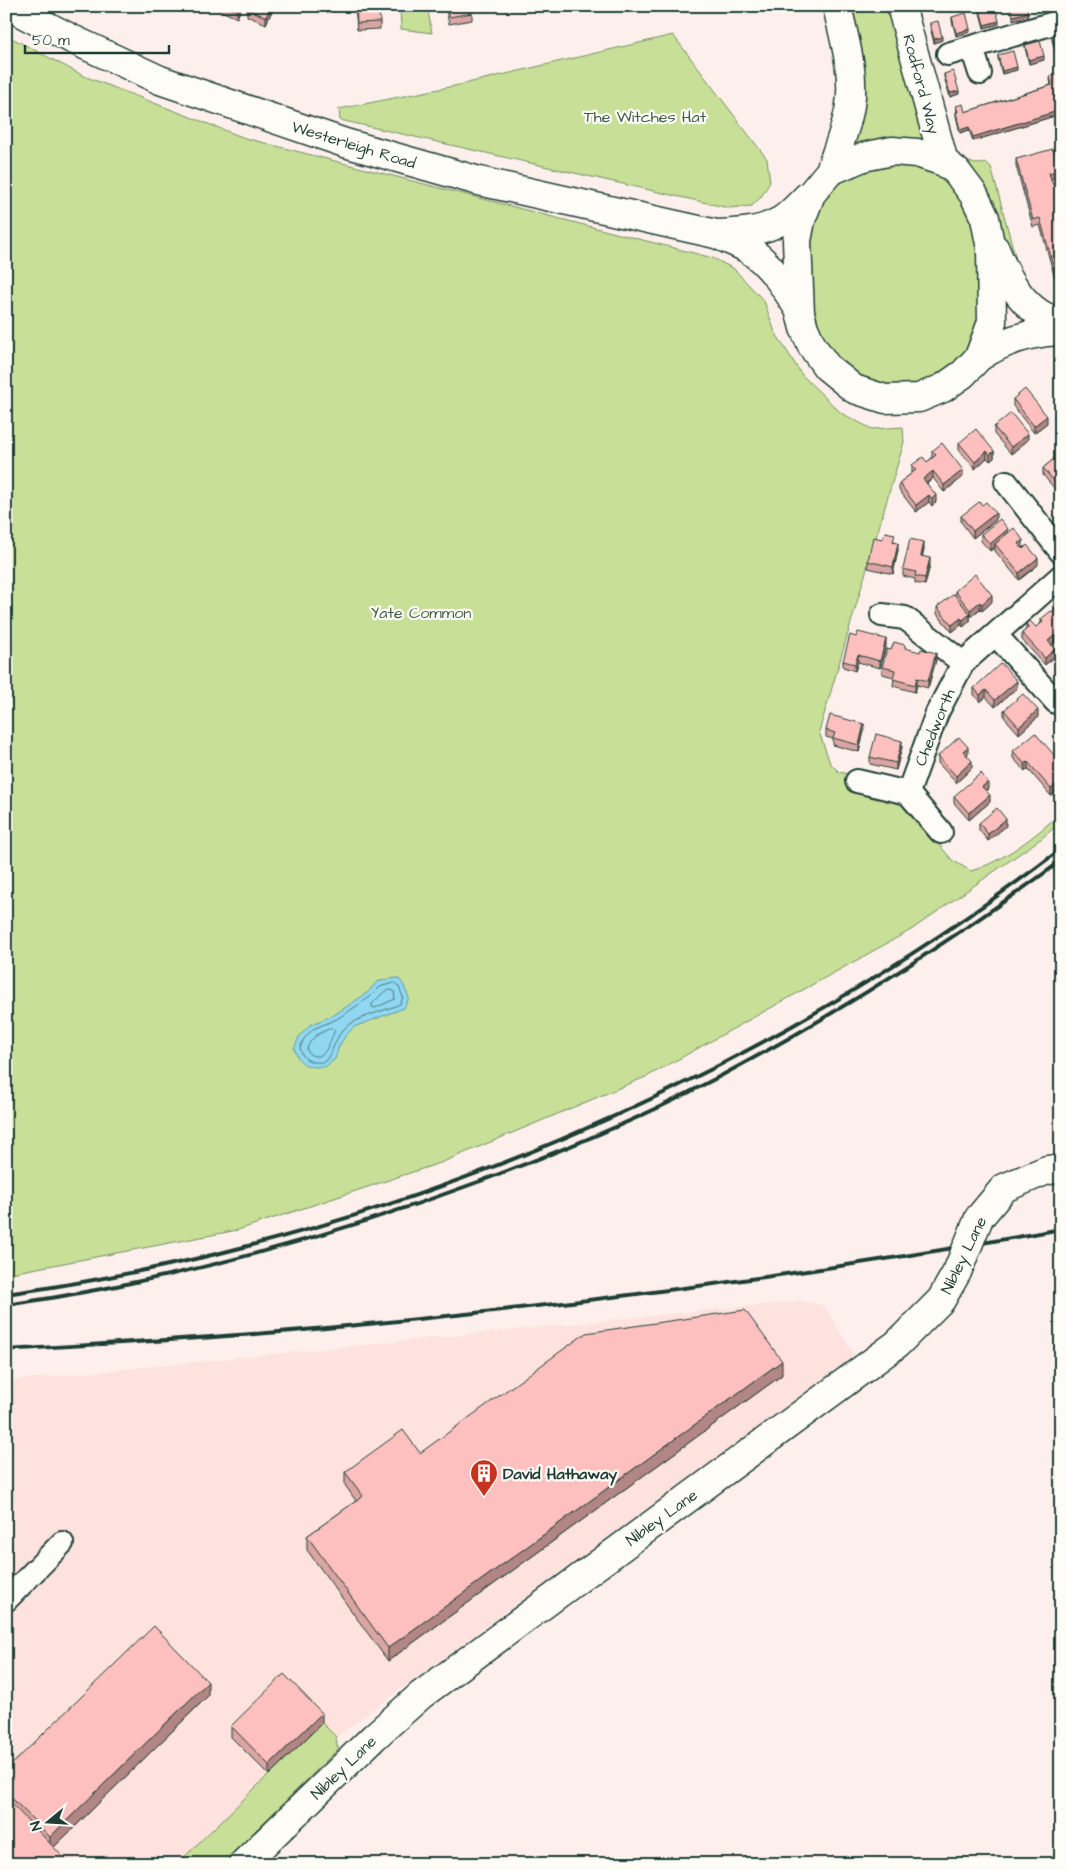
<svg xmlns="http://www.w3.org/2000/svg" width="1067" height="1870" font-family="'Architects Daughter',sans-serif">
<rect width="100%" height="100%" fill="#fdf0ec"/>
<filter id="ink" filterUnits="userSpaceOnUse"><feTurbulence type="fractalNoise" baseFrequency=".02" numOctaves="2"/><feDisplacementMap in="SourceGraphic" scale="10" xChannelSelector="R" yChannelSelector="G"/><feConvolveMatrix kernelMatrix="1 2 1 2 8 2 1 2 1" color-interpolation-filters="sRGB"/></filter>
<g filter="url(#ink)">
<path fill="#fde2de" d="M 800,1301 L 824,1305 L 855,1356 L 336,1737 L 322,1724 L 177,1864 L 6,1864 L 6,1381 Z"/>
<path fill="#c7df96" stroke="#738e65" d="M 400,6 L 427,6 L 432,33 L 401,29 Z
M 843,6 L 889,6 L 926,143 C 899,139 879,135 852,146 Z
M 6,35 L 84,76 L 245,138 L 713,258 L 734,269 L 764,301 L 775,332 L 802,375 L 841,413 L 872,429 L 903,427 L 904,442 L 819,732 L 830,763 L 839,772 L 850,774 L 848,784 L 852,793 L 895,797 L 902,800 L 952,860 L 971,871 C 1004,861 1035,836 1061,813 L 1061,822 L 1042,838 L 911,930 L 648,1076 L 443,1162 L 238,1230 L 6,1274 Z
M 673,35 L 767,159 L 770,182 L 761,197 L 752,206 L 729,208 L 340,120 L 339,109 L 459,85 Z
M 962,157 C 970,164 977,165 987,163 L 991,167 L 1024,289 C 1034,302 1045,307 1061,310 L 1061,317 C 1032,310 1008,287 1004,257 C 1001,237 1000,219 993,201 C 987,185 973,170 962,157 Z
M 902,160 L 944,177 L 963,197 L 978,239 L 981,322 L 963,359 L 946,371 L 928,381 L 912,386 L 882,386 L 850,373 L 816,332 L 807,240 L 819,201 L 848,172 Z
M 322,1723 L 336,1737 L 338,1749 L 222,1864 L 177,1864 Z"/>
<path fill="#90d7f1" stroke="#6399a5" d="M 398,978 L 403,984 L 409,998 L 404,1008 L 354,1027 L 346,1035 L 339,1046 L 335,1059 L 325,1067 C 307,1067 301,1067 294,1049 L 299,1037 L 310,1025 L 334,1015 L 367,993 L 377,982 L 388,979 Z"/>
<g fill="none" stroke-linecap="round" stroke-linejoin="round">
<path stroke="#4c7b80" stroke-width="1" d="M 395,983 L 399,987 L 403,997 L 400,1004 C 383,1012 354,1017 342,1031 C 334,1041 333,1053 324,1062 C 311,1063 303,1061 300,1048 L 304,1039 L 313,1029 L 337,1019 L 370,997 L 380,987 Z
M 391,990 L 394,991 L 395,999 L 375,1008 L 372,1007 L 372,1004 L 384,992 Z
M 331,1028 L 334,1029 L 335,1031 C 330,1039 327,1057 316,1056 C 310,1055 308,1054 307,1049 C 311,1036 320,1033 331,1028 Z"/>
<g stroke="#1f3d34" stroke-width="26">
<path id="street" d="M 972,48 L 980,73
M 948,54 L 1061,21
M 1006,482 L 1061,552
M 882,615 L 905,618 L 963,663
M 996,635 L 1056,702
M 857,781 L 908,793 L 941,832
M 908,793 L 937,713 L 963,663 L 1061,576
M 6,1600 L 62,1543"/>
</g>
<g stroke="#1f3d34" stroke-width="31">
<path id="secondary" d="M 8,6 L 72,39 L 160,80 L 345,143 L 479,181 L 716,234 C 726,239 738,243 748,249 C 771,264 785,287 800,311
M 901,6 L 944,162
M 892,151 L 917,153 L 944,162 L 956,171 L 974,195 L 985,218 L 991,249 L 992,322 L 979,357 L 963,374 L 943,388 L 919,398 L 885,399 L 854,389 L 827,367 L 812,346 L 804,328 L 800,313 L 797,241 L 801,220 L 811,194 L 830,171 L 863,157 Z
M 830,171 C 837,150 847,127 850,105 C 855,72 844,38 837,6
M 717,234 C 740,233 762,232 782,220 C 791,214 800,204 808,196
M 995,249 C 1008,281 1025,314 1061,323
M 979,357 C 1003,341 1032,332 1061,331
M 979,1218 L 1004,1188 L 1047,1170 L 1061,1169
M 243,1864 L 374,1737 L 421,1695 L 897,1344 L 941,1300 L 957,1272"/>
</g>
<use href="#street" stroke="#fdfcf7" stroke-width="22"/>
<use href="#secondary" stroke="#fdfcf7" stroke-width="28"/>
<path stroke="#1f3d34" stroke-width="4" d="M 6,1294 C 388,1241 755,1082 1061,849
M 6,1305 C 167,1282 325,1239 478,1182 C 545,1157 612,1131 676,1099 C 811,1031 939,950 1061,861
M 6,1350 C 113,1343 220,1338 326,1328 C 572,1305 818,1274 1061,1229"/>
<g stroke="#1f3d34" stroke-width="31" stroke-linecap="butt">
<path id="secondary-bridge" d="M 957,1272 L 979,1218"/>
</g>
<use href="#secondary-bridge" stroke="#fdfcf7" stroke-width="28"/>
</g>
<path fill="#daa5a3" stroke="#1f3d34" d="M 219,6 L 242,6 L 237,18 L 219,10 Z
M 249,6 L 274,6 L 266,24 L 247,16 L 247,9 Z
M 355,6 L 380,22 L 380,29 L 357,30 Z
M 445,6 L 471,6 L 472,13 L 472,20 L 449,24 Z
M 980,9 L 999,24 L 984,28 L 980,13 Z
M 952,17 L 970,32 L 956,36 L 952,21 Z
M 930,23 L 942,40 L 934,43 L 930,27 Z
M 1052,36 L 1061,38 L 1061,54 L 1056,55 L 1052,40 Z
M 1025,45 L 1044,60 L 1029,64 L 1025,48 Z
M 998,55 L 1017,70 L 1002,74 L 998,59 Z
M 1061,72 L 1061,114 L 973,141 L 969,130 L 960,133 L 956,116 L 956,112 L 957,112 L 956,106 L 965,112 L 1051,85 L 1050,79 L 1050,76 Z
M 944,74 L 959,94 L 950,97 L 944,77 Z
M 1016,159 L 1059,177 L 1051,179 L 1053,185 L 1061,188 L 1061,198 L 1056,199 L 1057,202 L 1057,286 L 1040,225 L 1033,227 L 1016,166 Z
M 1013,399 L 1047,423 L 1034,433 L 1013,406 Z
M 994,427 L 1028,440 L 1011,454 L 994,434 Z
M 959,443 L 994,451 L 994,458 L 990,461 L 987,458 L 975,469 L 959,450 Z
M 932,451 L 963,477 L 944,492 L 933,478 L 927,484 L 936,502 L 932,506 L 929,502 L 916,512 L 899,490 L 899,483 L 912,473 L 912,465 L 927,462 L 932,458 Z
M 1061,453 L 1061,496 L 1043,475 L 1043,468 Z
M 961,516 L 996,520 L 973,538 L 961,522 Z
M 1008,533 L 1023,547 L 1022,548 L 1038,565 L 1019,580 L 995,551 L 995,547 L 990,551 L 981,541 L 981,534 Z
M 883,539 L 895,541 L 895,542 L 898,550 L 893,574 L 868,568 L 868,561 Z
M 924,549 L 922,556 L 930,565 L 925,585 L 915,583 L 915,579 L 903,576 L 903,569 Z
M 955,591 L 992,602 L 982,611 L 980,609 L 970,617 L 970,621 L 963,627 L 961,625 L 952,632 L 937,614 L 937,607 L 955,595 Z
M 1061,608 L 1061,649 L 1055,642 L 1052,645 L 1055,656 L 1045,665 L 1022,640 L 1022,633 L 1026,629 L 1026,625 L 1036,627 L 1041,623 L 1041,619 Z
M 886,646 L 880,668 L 858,662 L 855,671 L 843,667 L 843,661 Z
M 905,648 L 936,660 L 928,688 L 917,685 L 915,692 L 893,686 L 894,677 L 882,674 L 882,667 L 891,650 Z
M 974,688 L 1017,688 L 995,707 L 986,697 L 980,702 L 974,695 Z
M 1004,710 L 1038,717 L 1019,734 L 1004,717 Z
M 826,730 L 864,731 L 859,752 L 833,745 L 833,739 L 826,737 Z
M 902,747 L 896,770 L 870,764 L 870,757 Z
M 1013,751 L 1061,763 L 1061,788 L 1051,796 L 1028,769 L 1025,771 L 1013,758 Z
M 968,754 L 967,755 L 972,768 L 956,783 L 938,763 L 938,756 Z
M 988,789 L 986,791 L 990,802 L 969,820 L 954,803 L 954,796 Z
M 979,823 L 1006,826 L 988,841 L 979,830 Z
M 782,1375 L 388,1661 L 307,1550 L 307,1536 L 356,1501 L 345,1485 L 345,1472 L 420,1453 Z
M 208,1696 L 54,1847 L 6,1864 L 6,1770 Z
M 322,1723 L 269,1775 L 231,1737 L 231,1726 Z"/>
<path fill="#b18685" stroke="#1f3d34" d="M 239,6 L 242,6 L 237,18 L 237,11 Z
M 271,6 L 274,6 L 266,24 L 266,17 Z
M 1047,6 L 1056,6 L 1056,7 L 1042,11 L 1042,8 Z
M 1028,12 L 1028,16 L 1013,20 L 1013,16 Z
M 999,21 L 999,24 L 984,28 L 984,25 Z
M 970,29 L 970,32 L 956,36 L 956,33 Z
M 942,37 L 942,40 L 934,43 L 934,39 Z
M 1061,50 L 1061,54 L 1056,55 L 1056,52 Z
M 1044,56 L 1044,60 L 1029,64 L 1029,60 Z
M 1017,67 L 1017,70 L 1002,74 L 1002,71 Z
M 959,91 L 959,94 L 950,97 L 950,93 Z
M 1061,110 L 1061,114 L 973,141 L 973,137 Z
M 969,127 L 969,130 L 960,133 L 960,130 Z
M 1059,170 L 1059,177 L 1049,180 L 1049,173 Z
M 1061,191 L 1061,198 L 1055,200 L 1055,193 Z
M 1061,278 L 1061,285 L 1057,286 L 1057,279 Z
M 1047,416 L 1047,423 L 1034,433 L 1034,426 Z
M 1028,434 L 1028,440 L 1011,454 L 1011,447 Z
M 987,451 L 987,458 L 975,469 L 975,462 Z
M 994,451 L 994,458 L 990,461 L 990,455 Z
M 963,470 L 963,477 L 944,492 L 944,485 Z
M 933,471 L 933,478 L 923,486 L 923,479 Z
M 929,495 L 929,502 L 916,512 L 916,505 Z
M 936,495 L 936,502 L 932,506 L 932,499 Z
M 996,513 L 996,520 L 973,538 L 973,531 Z
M 1008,529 L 1008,536 L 995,544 L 995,547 L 990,551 L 990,544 Z
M 1023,540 L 1023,547 L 1018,550 L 1018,544 Z
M 924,542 L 924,549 L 921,563 L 921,556 Z
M 898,543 L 898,550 L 893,574 L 893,567 Z
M 930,558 L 930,565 L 925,585 L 925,578 Z
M 1038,558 L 1038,565 L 1019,580 L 1019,573 Z
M 992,595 L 992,602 L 982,611 L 982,604 Z
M 980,602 L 980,609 L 970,617 L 970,610 Z
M 970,614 L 970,621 L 963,627 L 963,620 Z
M 961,618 L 961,625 L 952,632 L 952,625 Z
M 1055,635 L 1055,642 L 1048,648 L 1048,641 Z
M 886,639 L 886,646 L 880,668 L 880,661 Z
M 1055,649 L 1055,656 L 1045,665 L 1045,658 Z
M 936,653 L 936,660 L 928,688 L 928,681 Z
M 858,655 L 858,662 L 855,671 L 855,664 Z
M 917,678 L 917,685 L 915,692 L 915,685 Z
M 1017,681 L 1017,688 L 995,707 L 995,700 Z
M 986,690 L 986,697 L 980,702 L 980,695 Z
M 1038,710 L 1038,717 L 1019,734 L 1019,727 Z
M 864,724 L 864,731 L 859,752 L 859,745 Z
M 902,741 L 902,747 L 896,770 L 896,763 Z
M 968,747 L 968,754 L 963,758 L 963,751 Z
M 972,761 L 972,768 L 956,783 L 956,776 Z
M 1028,762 L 1028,769 L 1025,771 L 1025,764 Z
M 1061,781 L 1061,788 L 1051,796 L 1051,789 Z
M 988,782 L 988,789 L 982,794 L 982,787 Z
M 990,795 L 990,802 L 969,820 L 969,813 Z
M 1006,819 L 1006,826 L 988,841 L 988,834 Z
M 782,1361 L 782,1375 L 388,1661 L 388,1648 Z
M 208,1682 L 208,1696 L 50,1851 L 50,1837 Z
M 322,1713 L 322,1723 L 269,1775 L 269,1765 Z"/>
<path fill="#fdc0be" stroke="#1f3d34" d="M 225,6 L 239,6 L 237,11 Z
M 249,6 L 271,6 L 266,17 L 247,9 Z
M 356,6 L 379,6 L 380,22 L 357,23 Z
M 447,6 L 471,6 L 472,13 L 449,17 Z
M 991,6 L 995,6 L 999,21 L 984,25 L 980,9 Z
M 1010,6 L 1026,6 L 1028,12 L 1013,16 Z
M 966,13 L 970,29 L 956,33 L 952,17 Z
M 938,21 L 942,37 L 934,39 L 930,23 Z
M 1060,34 L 1061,38 L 1061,50 L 1056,52 L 1052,36 Z
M 1040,41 L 1044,56 L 1029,60 L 1025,45 Z
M 1013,51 L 1017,67 L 1002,71 L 998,55 Z
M 953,71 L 959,91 L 950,93 L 944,74 Z
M 1061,72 L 1061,110 L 973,137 L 969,127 L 960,130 L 956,112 L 958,112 L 956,106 L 963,104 L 965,112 L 1052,85 L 1050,76 Z
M 1053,149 L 1059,170 L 1049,173 L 1053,185 L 1059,183 L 1061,188 L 1061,191 L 1055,193 L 1057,202 L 1061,201 L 1061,278 L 1057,279 L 1040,218 L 1033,220 L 1016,159 Z
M 1025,389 L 1047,416 L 1034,426 L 1013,399 Z
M 1011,413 L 1028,434 L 1011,447 L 994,427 Z
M 976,429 L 994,451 L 990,455 L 987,451 L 975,462 L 959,443 Z
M 942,443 L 963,470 L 944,485 L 933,471 L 923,479 L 936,495 L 932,499 L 929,495 L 916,505 L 899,483 L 916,470 L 912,465 L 923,457 L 927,462 L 936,455 L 932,451 Z
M 1061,453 L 1061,489 L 1043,468 Z
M 979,502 L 982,505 L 986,502 L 996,513 L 973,531 L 961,516 Z
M 1000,519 L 1008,529 L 990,544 L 981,534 Z
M 1014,528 L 1023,540 L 1018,544 L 1023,549 L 1027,545 L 1038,558 L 1019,573 L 995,544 Z
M 885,532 L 895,534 L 893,542 L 898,543 L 893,567 L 868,561 L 873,537 L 883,539 Z
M 910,539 L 924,542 L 921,556 L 930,558 L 925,578 L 915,576 L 916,572 L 903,569 Z
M 975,574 L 992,595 L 982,604 L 980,602 L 970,610 L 955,591 Z
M 954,594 L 970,614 L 963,620 L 961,618 L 952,625 L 937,607 Z
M 1059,606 L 1061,608 L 1061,642 L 1055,635 L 1048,641 L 1055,649 L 1045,658 L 1022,633 L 1029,627 L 1026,625 L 1030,621 L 1036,627 L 1043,622 L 1041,619 L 1051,611 L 1052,612 Z
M 858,632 L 886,639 L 880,661 L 858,655 L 855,664 L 843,661 L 850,635 L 856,637 Z
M 894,642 L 905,645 L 905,648 L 920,652 L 921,649 L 936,653 L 928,681 L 917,678 L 915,685 L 893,679 L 895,670 L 882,667 L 887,649 L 891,650 Z
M 1001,663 L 1017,681 L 995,700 L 986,690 L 980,695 L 974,688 Z
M 1023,694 L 1038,710 L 1019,727 L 1004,710 Z
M 830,715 L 864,724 L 859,745 L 833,738 L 835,733 L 826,730 Z
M 1035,733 L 1061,763 L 1061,781 L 1051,789 L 1028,762 L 1025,764 L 1013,751 Z
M 876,734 L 902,741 L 896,763 L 870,757 Z
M 959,737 L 968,747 L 963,751 L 972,761 L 956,776 L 938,756 Z
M 981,773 L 988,782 L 982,787 L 990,795 L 969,813 L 954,796 Z
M 997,808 L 1006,819 L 988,834 L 979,823 Z
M 745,1310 L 782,1361 L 388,1648 L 307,1536 L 363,1496 L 345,1472 L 403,1430 L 420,1453 L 586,1333 Z
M 154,1626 L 208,1682 L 50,1837 L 6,1792 L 6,1770 Z
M 284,1674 L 322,1713 L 269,1765 L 231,1726 Z
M 6,1798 L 70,1864 L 6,1864 Z"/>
</g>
<defs>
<g id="building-pin" transform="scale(1.4375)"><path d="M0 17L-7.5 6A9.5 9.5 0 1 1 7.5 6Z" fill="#c8321e" stroke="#fdfcf7"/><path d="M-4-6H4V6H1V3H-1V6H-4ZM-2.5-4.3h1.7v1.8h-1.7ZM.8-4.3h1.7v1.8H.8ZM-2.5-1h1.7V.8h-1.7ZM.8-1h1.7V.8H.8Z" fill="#fff"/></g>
</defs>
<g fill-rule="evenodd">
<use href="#building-pin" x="484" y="1473"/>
</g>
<g text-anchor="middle" stroke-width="4.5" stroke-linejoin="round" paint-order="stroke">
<g font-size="16" fill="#1f3d34" stroke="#fdfcf7">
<text transform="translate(922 84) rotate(75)" y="6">Rodford Way</text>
<text transform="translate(354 144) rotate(17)" y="6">Westerleigh Road</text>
<text transform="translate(934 727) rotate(-68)" y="6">Chedworth</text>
<text transform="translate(963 1255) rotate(-64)" y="6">Nibley Lane</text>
<text transform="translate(661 1517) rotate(-36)" y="6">Nibley Lane</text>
<text transform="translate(343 1767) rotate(-44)" y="6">Nibley Lane</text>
</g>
<g font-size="16" fill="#415d48" stroke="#fdfcf7">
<text x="645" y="122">The Witches Hat</text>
<text x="421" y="618">Yate Common</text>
</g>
<g font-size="16" font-weight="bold" fill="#1f3d34" stroke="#fdfcf7" text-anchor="start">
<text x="503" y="1479">David Hathaway</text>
</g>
</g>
<rect width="1067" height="1870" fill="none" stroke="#fdfcf7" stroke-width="25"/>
<rect x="12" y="12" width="1042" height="1845" fill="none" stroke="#1f3d34" stroke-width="2" filter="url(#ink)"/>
<g transform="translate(48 1822) rotate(252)" stroke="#fdfcf7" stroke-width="4" paint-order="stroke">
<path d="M0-4L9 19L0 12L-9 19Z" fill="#1f3d34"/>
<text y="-8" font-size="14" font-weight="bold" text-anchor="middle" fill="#1f3d34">N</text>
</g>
<path d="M25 45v8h144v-8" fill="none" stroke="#1f3d34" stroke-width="2.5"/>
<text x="32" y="45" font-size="15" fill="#1f3d34" stroke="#fdfcf7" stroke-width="4" paint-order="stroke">50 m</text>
</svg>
